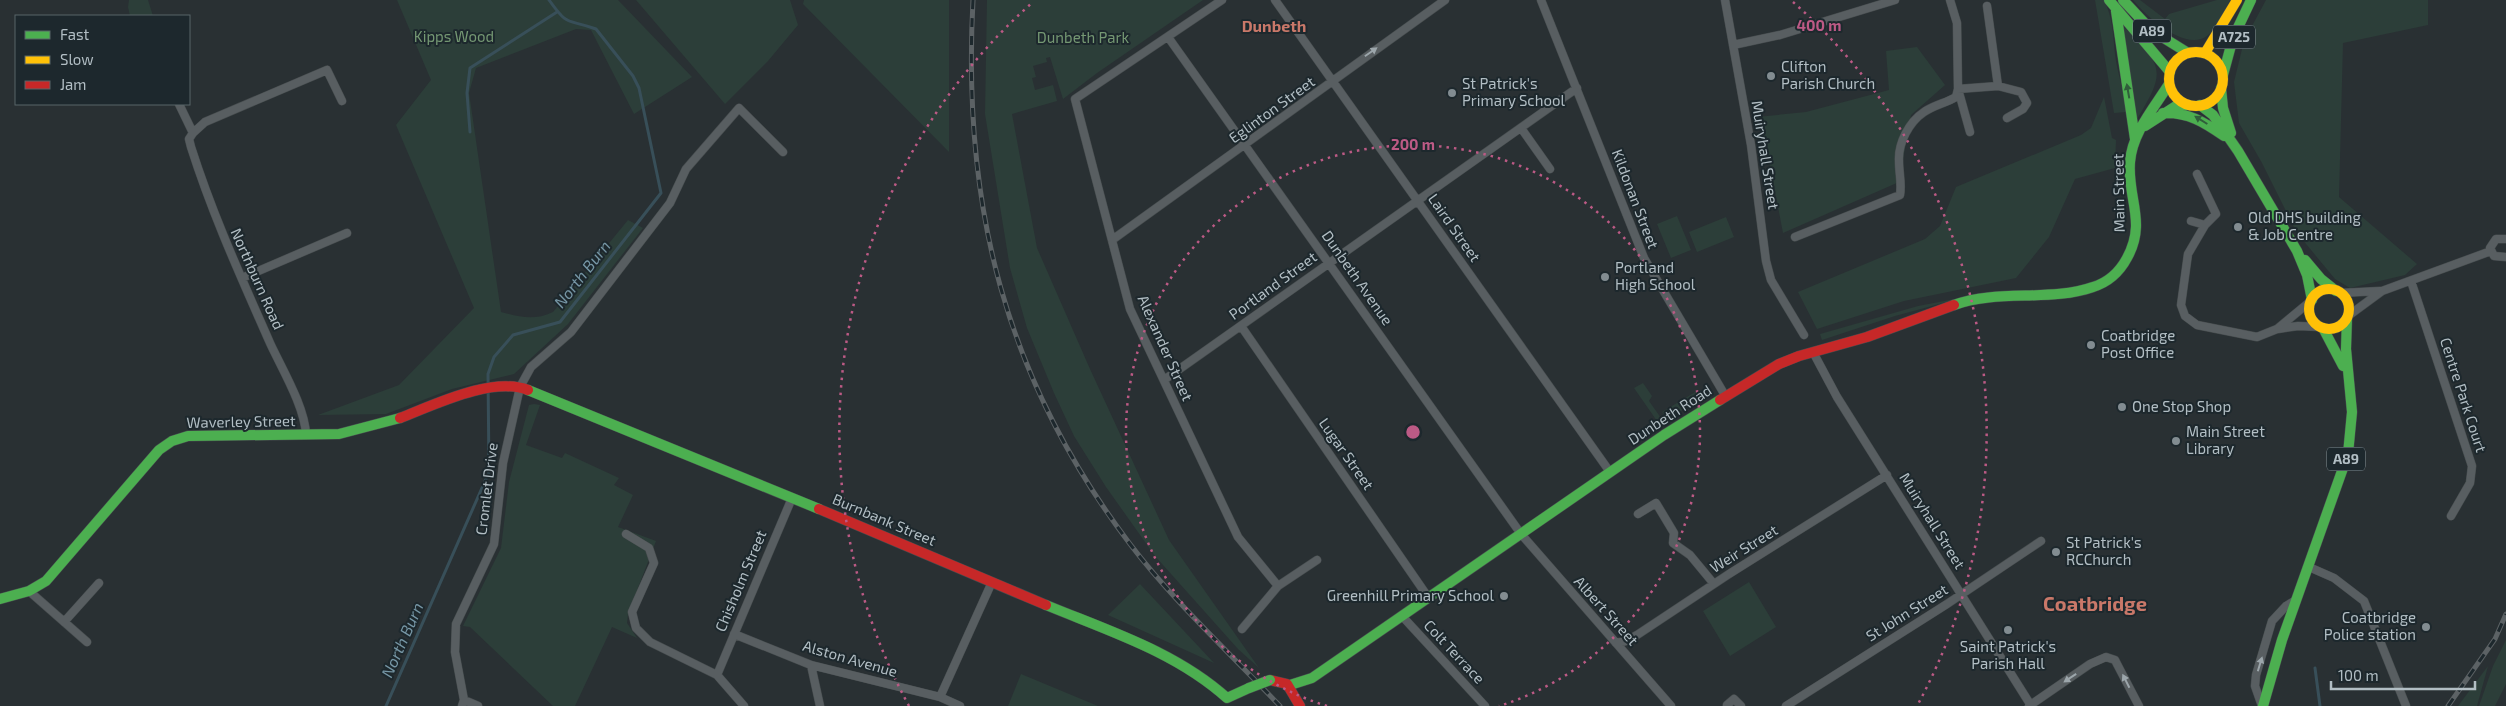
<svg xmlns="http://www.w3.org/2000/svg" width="2506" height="706" font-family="'Exo 2',sans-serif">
<rect width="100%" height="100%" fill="#293033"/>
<path fill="#2c3e39" d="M 129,0 L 148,0 L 153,16 L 130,16 L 128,7 Z
M 397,0 L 618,0 L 692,77 L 634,114 L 591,30 L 576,29 L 476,68 L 469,93 L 501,312 C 520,317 534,321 553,312 L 628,220 L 643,228 L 568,324 L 514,374 L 452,389 L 386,414 L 318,415 L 399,385 L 474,308 L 396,125 L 431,80 Z
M 636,0 L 790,0 L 798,25 L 768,61 L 725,104 Z
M 804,0 L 949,0 L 949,152 L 803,4 Z
M 987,0 L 1203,0 L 1097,73 L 1063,99 L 1050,57 L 1046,58 L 1047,62 L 1033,66 L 1036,77 L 1032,78 L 1035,90 L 1053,85 L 1057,101 L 1012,114 L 1037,248 L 1090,369 L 1169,540 L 1259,668 L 1238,649 L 1155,556 L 1106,487 L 1074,436 L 1054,393 L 1027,328 L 1010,268 L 985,114 Z
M 2095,0 L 2104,0 C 2113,18 2113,34 2115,54 C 2117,74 2125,91 2126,112 L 2114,113 Z
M 2133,0 L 2140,0 L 2165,19 L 2169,14 L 2217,0 L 2230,0 C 2224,11 2218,28 2207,36 C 2185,52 2146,16 2133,0 Z
M 2266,0 L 2428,0 L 2428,25 L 2343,43 L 2339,197 L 2417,264 L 2405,275 L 2350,288 L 2335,279 L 2297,233 L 2262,163 L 2239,123 L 2234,82 L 2244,41 Z
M 2123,26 C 2163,66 2167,70 2137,119 Z
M 1917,47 L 1945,85 L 1911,115 L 1899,182 L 1783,233 L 1769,160 L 1757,117 L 1806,112 L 1889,90 L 1886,51 Z
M 2104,97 L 2112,138 L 2116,140 L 2115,168 L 2075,179 L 2049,237 L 2016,278 L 1904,301 L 1817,329 L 1798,292 L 1925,239 L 1940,226 L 1956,187 L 2081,135 L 2091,128 Z
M 1677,216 L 1691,250 L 1671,258 L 1657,224 Z
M 1726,217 L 1734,237 L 1697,252 L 1689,232 Z
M 1965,297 L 1895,316 L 1822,340 L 1820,334 L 1918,306 Z
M 1643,383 L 1652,396 L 1649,401 L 1661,418 L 1657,421 L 1634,388 Z
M 1697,391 L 1699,400 L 1667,419 L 1662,412 Z
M 534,404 L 540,405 L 526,445 L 562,458 L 565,453 L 619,478 L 614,485 L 633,495 L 618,527 L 656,541 L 628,614 L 627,623 L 637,638 L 612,627 L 575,706 L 553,706 L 470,627 L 463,626 L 501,548 L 509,482 L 529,405 Z
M 1749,582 L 1776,627 L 1730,656 L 1703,611 Z
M 1140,584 L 1214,663 L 1108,615 Z
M 2506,640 L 2506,684 L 2495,706 L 2479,706 L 2493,666 Z
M 2488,666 L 2477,706 L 2458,706 Z
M 1021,674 L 1098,706 L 1008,706 Z"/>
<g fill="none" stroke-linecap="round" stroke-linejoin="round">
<path stroke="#384f59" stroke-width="3" d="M 470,132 L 467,93 L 470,68 L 557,12
M 2315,668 L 2320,706
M 386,706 L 489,472 L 488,374 L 494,357 L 513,335 L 560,322 L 661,193 L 639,88 L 633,76 L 596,29 C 566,18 569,28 549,0"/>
<g stroke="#464c4e" stroke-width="9">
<path id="street" d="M 1222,0 L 1075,99 L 1130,309 L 1238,537 L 1278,586 L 1317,560
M 1275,0 L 1610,472
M 1541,0 L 1644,258 L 1726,397
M 1725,0 L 1751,145 L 1766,261 L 1771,280 L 1804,335
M 1987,6 L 1998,86 L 2021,92 L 2027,103 L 2023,109 L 2007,118
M 1168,37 L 1521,534 L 1671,706
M 1733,45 L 1780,35 L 1895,0
M 179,104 L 193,133 L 189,139 L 191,147 C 213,216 241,277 270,343 C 282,369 305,407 306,435
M 1521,128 L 1550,169
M 1970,132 L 1958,89 L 1998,86
M 193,133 L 205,122 L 327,70 L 342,101
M 2197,174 L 2216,214 L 2205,225
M 2191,221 L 2205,225 L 2188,254 L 2181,305 L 2185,316 L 2197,325 L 2257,337 L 2277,329 L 2312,300
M 1795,237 L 1900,195 C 1902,183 1899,174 1899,161 C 1898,143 1909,122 1924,112 C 1934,105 1946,103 1956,97 L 1958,89 L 1957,23 L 1950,0
M 2506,239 L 2496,239 L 2490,248 L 2494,256 L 2506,257
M 1112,240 L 1445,0
M 242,278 L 347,233
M 2411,281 L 2472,466 L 2470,483 L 2451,516
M 2340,293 L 2380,291
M 2348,316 L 2382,291 L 2491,251
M 1241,326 L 1428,597
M 2278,329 L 2298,326 L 2321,327
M 1813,352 L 1837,397 L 2030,704
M 1164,380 L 1577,88
M 1638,514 L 1656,503 L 1674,533 L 1673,543 L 1690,555 L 1714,584
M 626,534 L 649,548 L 654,563 L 632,612 L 636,628 L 650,642 L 717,675 L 744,706
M 2309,567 L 2334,578 L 2364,601 L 2406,706
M 29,591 L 87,642
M 1402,616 L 1485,706
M 64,622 L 99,583
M 1242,629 L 1278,586
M 734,634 L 811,665 L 940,697 L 960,706
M 1616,643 L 1626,641 L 1637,635 L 1729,574 L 1887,475
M 811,665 L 820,706
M 717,675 L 792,498
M 940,697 L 992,582
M 464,700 L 478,706
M 1727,705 L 1734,699 L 1741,706
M 462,706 L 464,700 L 455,652 L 456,624 L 494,544 L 503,463 L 520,387 L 531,367 L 571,332 L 670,203 L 686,169 L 739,108 L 783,152
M 1786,706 L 1947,604 L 2041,541
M 2029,706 L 2090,664 L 2106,657 L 2115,660 L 2117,664 L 2139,706
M 2262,706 L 2255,686 L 2256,675 L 2272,621 L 2286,606 L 2296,600"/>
</g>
<g stroke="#464c4e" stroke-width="11">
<path id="fast" d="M 2109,0 L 2170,72
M 2123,0 L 2151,30 L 2188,53
M 2116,11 L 2135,139
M 2223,75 L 2233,38 L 2251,0
M 2221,88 L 2223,108 L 2231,133
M 2200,105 L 2213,115 L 2238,151 L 2297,251 L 2307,275 L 2312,300
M 2163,113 C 2188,112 2204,122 2224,136
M 2145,126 L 2176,106 L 2188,105
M 2305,260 L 2321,279 L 2336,291
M 1954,305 C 1997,289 2051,302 2093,287 C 2109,282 2119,273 2127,258 C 2147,222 2127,198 2130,162 C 2132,133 2154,108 2169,84
M 2323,328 L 2343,366
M 528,390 L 819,509
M 0,599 L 29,591 L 46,581 L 159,450 L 172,441 L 188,436 L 339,434 L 400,418
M 1046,605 C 1109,631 1176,652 1227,698
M 1290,685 L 1312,678 L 1664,435 L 1720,400
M 1227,698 L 1249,688
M 2263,706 L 2282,640 L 2348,454 L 2352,412 L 2346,349 L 2347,318"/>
</g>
<g stroke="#464c4e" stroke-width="11">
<path id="slow" d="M2169 79a27 27 0 1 1 54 0a27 27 0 1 1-54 0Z
M 2205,53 L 2237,0
M2309 309a20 20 0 1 1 40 0a20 20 0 1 1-40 0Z"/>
</g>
<g stroke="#464c4e" stroke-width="11">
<path id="jam" d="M 1720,400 L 1779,364 L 1799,356 L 1867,337 L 1954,305
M 400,418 C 434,405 492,376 528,390
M 819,509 L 1046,605
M 1270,680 L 1287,684 L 1300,706"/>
</g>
<use href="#street" stroke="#585e61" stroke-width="8"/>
<use href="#fast" stroke="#4caf50" stroke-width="10"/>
<use href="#slow" stroke="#ffc107" stroke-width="10"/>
<use href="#jam" stroke="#c62828" stroke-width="10"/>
<g stroke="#5c6265" stroke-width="5">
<path id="rail" d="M 973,0 C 962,205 1005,379 1130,544 C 1174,602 1230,653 1280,706
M 2448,706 L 2495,639 L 2506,614"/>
</g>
<use href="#rail" stroke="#1d282d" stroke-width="3" stroke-dasharray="9" stroke-linecap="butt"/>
<g stroke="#464c4e" stroke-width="11" stroke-linecap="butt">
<path id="fast-bridge" d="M 1249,688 L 1270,680"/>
</g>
<use href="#fast-bridge" stroke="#4caf50" stroke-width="10"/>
</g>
<defs><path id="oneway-solid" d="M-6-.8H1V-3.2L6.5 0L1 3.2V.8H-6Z" transform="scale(1.25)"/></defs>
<g fill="#9ca6ab">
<use href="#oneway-solid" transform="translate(1371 52) rotate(-35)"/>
<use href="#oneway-solid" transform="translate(2260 664) rotate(-73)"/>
<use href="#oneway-solid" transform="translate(2070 678) rotate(146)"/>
<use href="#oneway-solid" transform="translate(2126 681) rotate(-117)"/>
</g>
<g fill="#305e3b">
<use href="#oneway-solid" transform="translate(2128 91) rotate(-100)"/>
<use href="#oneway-solid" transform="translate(2201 120) rotate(-148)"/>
</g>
<g fill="none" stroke="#bc5a85" stroke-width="2.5" stroke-dasharray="2.5 5">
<path d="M1327 706A287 287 0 1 1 1499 706"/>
<path d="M909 706A574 574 0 0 1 1033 2M1793 2A574 574 0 0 1 1917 706"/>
</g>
<g fill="#828c91" stroke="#1d282d" stroke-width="2">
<circle cx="1771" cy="76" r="5"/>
<circle cx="1452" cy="93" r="5"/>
<circle cx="2238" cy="227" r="5"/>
<circle cx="1605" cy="277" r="5"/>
<circle cx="2091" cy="345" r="5"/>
<circle cx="2122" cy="407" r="5"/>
<circle cx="2176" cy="441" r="5"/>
<circle cx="2056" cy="552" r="5"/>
<circle cx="1504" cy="596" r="5"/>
<circle cx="2426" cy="627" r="5"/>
<circle cx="2008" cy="630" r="5"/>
</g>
<g text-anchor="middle" stroke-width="4" stroke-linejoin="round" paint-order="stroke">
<g fill="#1d282d" stroke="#859197" stroke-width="1">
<rect x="2133" y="19.5" width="38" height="23" rx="4"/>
<rect x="2213" y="25.5" width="42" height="23" rx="4"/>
<rect x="2327" y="447.5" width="38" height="23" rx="4"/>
</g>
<g font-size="14" font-weight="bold" fill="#b2bec4">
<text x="2152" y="36">A89</text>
<text x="2234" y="42">A725</text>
<text x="2346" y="464">A89</text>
</g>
<g font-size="15" fill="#759873" stroke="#1d282d">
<text x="454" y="42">Kipps Wood</text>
<text x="1083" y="43">Dunbeth Park</text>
</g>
<g font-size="15" fill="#b2bec4" stroke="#1d282d" text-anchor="start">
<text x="1781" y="72">Clifton<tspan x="1781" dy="17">Parish Church</tspan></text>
<text x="1462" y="89">St Patrick's<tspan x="1462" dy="17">Primary School</tspan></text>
<text x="2248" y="223">Old DHS building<tspan x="2248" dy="17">&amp; Job Centre</tspan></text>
<text x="1615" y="273">Portland<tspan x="1615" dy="17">High School</tspan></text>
<text x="2101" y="341">Coatbridge<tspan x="2101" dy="17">Post Office</tspan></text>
<text x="2132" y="412">One Stop Shop</text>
<text x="2186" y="437">Main Street<tspan x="2186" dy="17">Library</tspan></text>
<text x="2066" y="548">St Patrick's<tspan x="2066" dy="17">RCChurch</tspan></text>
<text x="1494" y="601" text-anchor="end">Greenhill Primary School</text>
<text x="2416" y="623" text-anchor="end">Coatbridge<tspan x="2416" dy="17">Police station</tspan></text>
<text x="2008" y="652" text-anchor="middle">Saint Patrick's<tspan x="2008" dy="17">Parish Hall</tspan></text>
</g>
<g font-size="15" fill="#b2bec4" stroke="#1d282d">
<text transform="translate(1272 110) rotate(-36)" y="5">Eglinton Street</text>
<text transform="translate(1765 155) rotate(81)" y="5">Muiryhall Street</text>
<text transform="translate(2119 193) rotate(-91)" y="5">Main Street</text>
<text transform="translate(1635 199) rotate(69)" y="5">Kildonan Street</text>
<text transform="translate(1454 228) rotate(55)" y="5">Laird Street</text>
<text transform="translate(1357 278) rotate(55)" y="5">Dunbeth Avenue</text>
<text transform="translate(257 279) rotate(66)" y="5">Northburn Road</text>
<text transform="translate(1273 286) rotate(-36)" y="5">Portland Street</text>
<text transform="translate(1165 348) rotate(66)" y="5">Alexander Street</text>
<text transform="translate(2463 395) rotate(72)" y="5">Centre Park Court</text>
<text transform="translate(1670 415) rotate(-33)" y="5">Dunbeth Road</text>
<text transform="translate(241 422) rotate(-1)" y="5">Waverley Street</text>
<text transform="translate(1346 454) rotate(55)" y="5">Lugar Street</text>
<text transform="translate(487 489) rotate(-83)" y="5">Cromlet Drive</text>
<text transform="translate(884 520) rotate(23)" y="5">Burnbank Street</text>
<text transform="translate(1932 521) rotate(58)" y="5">Muiryhall Street</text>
<text transform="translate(1744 549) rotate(-32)" y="5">Weir Street</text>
<text transform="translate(741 581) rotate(-67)" y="5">Chisholm Street</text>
<text transform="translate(1606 611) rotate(48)" y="5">Albert Street</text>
<text transform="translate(1907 613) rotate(-32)" y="5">St John Street</text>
<text transform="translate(1454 652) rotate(47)" y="5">Colt Terrace</text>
<text transform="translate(850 659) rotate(16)" y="5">Alston Avenue</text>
</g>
<g font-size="16" font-weight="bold" fill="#c97869" stroke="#1d282d">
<text x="1274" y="32">Dunbeth</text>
</g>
<g font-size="16" font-style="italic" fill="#7696a5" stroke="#1d282d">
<text transform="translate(582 274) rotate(-52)" y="6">North Burn</text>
<text transform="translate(402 640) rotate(-66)" y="6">North Burn</text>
</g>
<g font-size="20" font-weight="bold" fill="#c97869" stroke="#1d282d">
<text x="2095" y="611">Coatbridge</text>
</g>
</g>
<circle cx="1413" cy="432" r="8" fill="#bc5a85" stroke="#1d282d" stroke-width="2.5"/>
<g font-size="15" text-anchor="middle" font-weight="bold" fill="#bc5a85" stroke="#1d282d" stroke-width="4" stroke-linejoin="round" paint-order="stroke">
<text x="1819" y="31">400 m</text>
<text x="1413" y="150">200 m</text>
</g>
<rect x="15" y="15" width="175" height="90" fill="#1d282d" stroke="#596469"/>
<rect x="25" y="31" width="25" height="8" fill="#4caf50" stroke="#596469"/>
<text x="60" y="40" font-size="15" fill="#b2bec4">Fast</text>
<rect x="25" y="56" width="25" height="8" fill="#ffc107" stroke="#596469"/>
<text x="60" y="65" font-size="15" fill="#b2bec4">Slow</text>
<rect x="25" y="81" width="25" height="8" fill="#c62828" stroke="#596469"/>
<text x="60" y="90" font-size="15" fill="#b2bec4">Jam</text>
<path d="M2331 681v8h144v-8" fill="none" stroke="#b2bec4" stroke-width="2.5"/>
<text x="2338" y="681" font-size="15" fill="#b2bec4" stroke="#1d282d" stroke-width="4" paint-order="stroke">100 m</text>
</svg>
